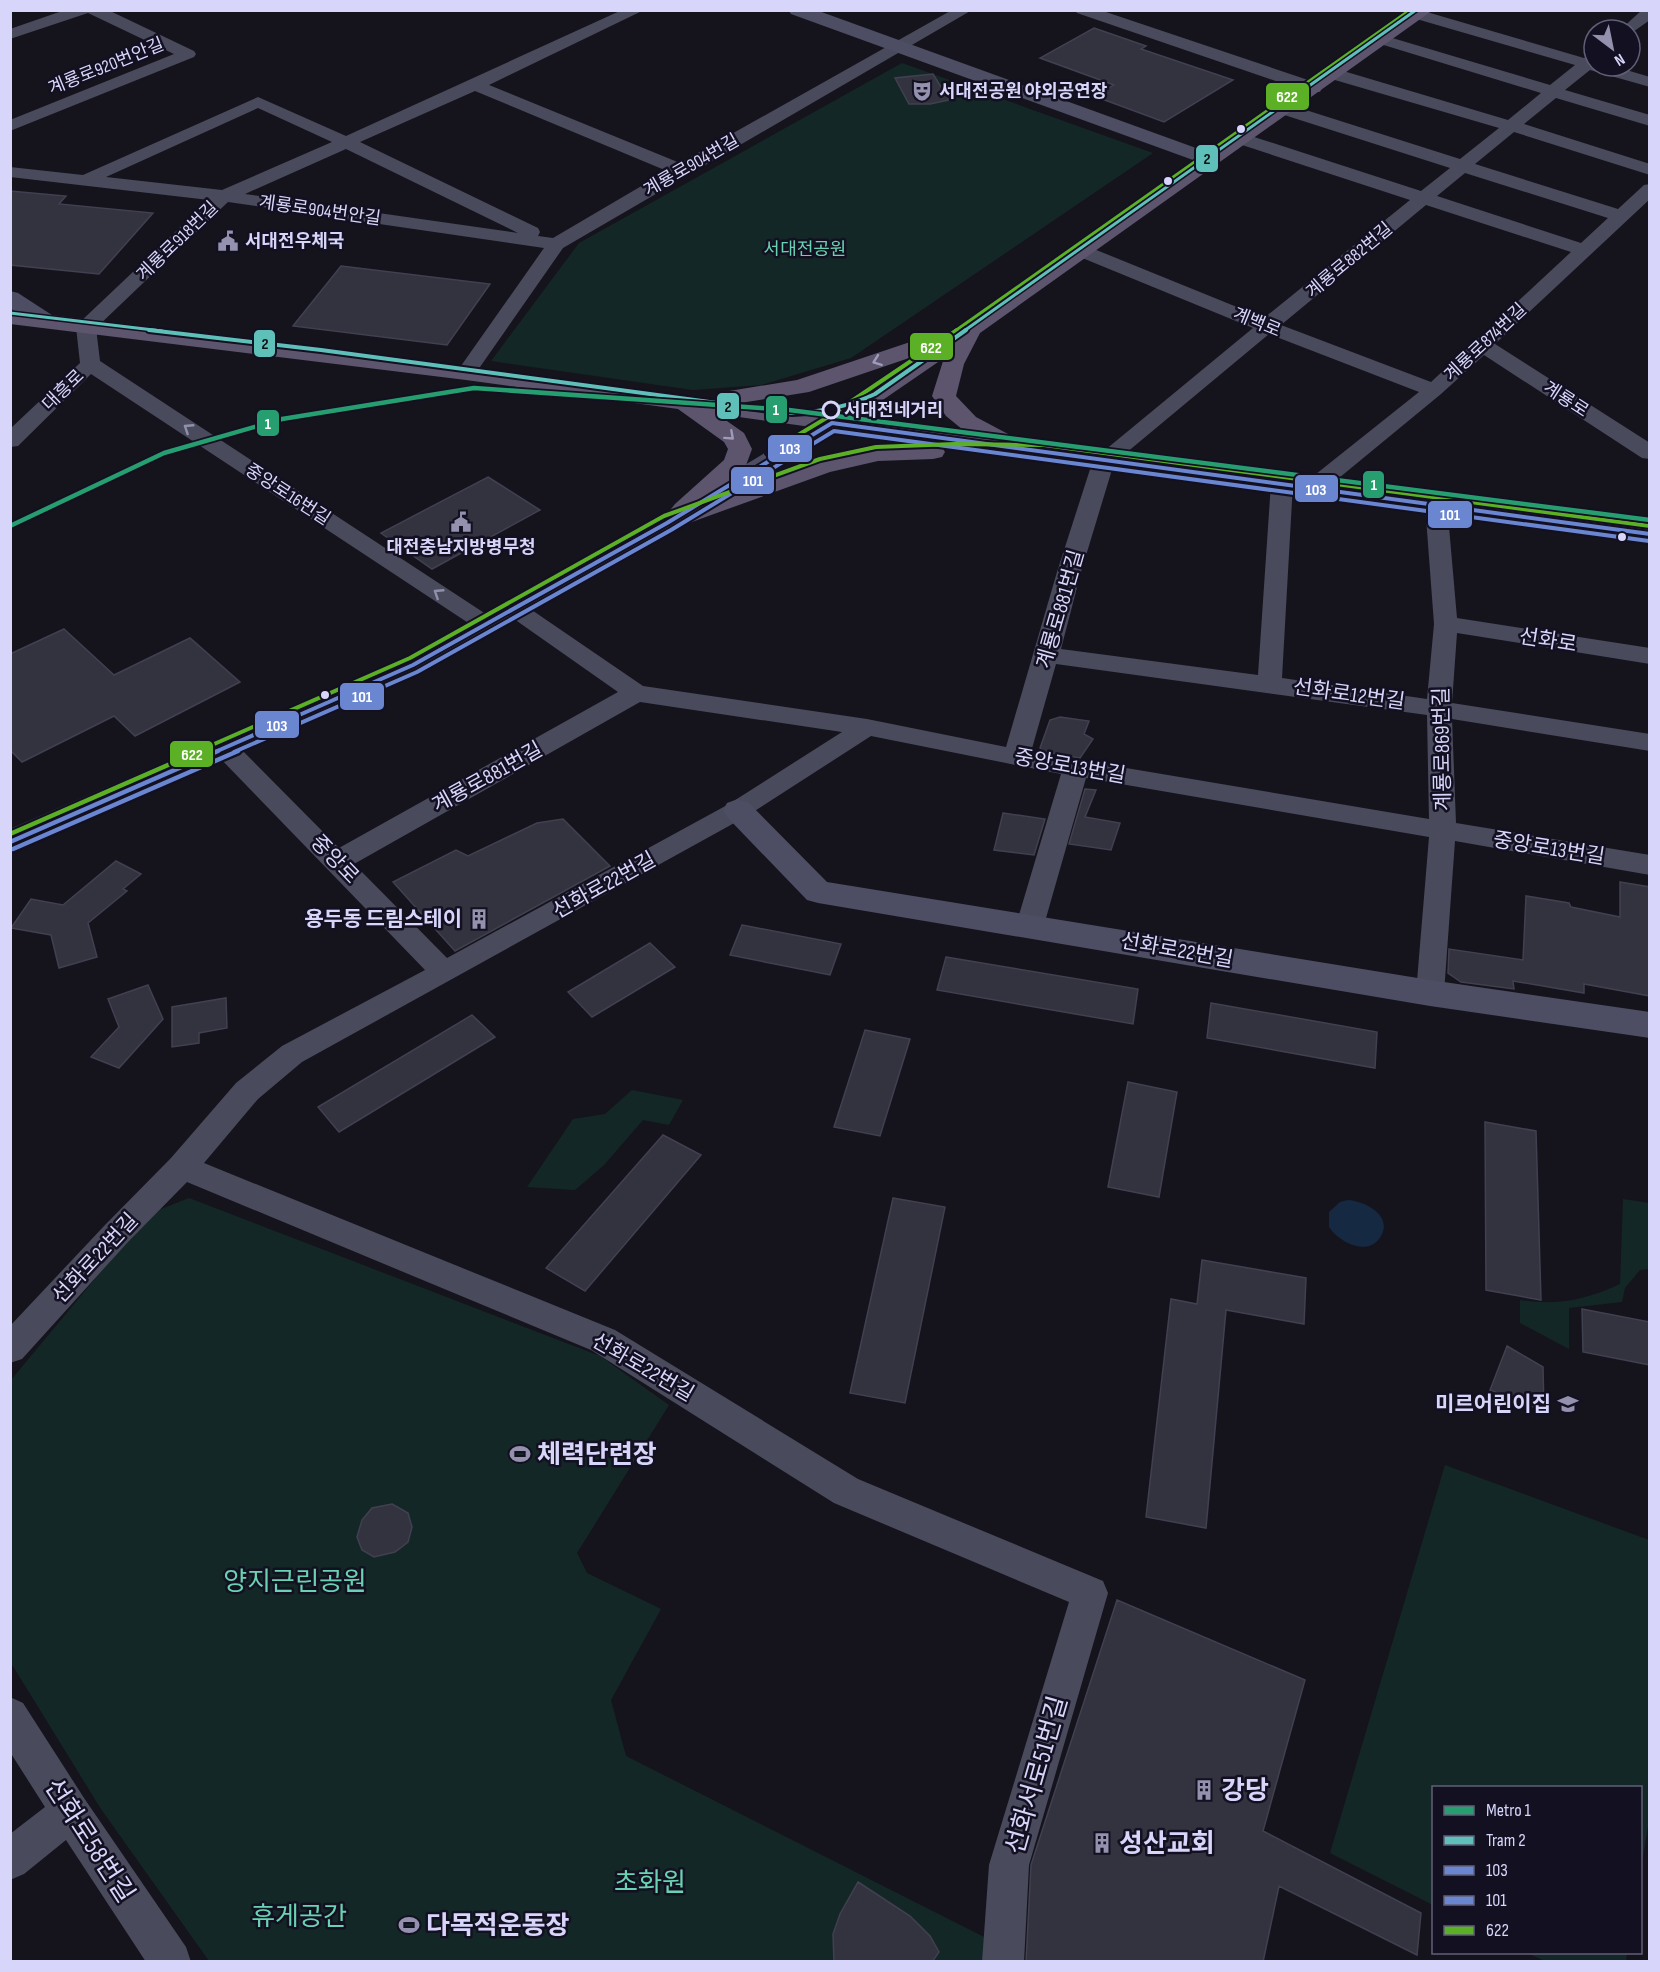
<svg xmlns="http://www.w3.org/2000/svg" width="1660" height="1972" font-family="'Sofia Sans Condensed','Noto Sans KR',sans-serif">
<rect width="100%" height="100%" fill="#15141d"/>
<path fill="#142727" d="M 902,63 L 1153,153 L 851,358 L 761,385 L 693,390 L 491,361 L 579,243 Z
M 632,1090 L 683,1100 L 669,1125 L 643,1120 L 604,1165 L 575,1190 L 527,1187 L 573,1119 L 605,1114 Z
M 189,1198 L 600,1356 L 669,1405 L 577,1553 L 587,1573 L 661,1609 L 611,1700 L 626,1756 L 990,1940 L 987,1961 L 209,1961 L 101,1809 L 11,1663 L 11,1380 L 149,1214 Z
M 1623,1199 L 1649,1203 L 1649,1269 L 1640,1270 L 1625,1288 L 1622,1302 L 1569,1308 L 1569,1349 L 1520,1323 L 1520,1300 C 1558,1306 1585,1300 1620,1284 Z
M 1445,1465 L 1649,1540 L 1650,1814 L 1641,1869 L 1640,1788 L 1434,1788 L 1433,1905 L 1330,1853 Z
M 1527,1953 L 1627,1953 L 1626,1962 L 1545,1961 Z"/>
<path fill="#152942" d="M 1348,1200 C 1364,1201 1393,1215 1381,1236 C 1368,1258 1339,1242 1329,1227 L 1329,1212 L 1340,1202 Z"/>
<path fill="#33323f" stroke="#414050" stroke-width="1.5" d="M 1094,28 L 1146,46 L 1141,49 L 1233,80 L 1164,122 L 1094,96 L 1114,85 L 1040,58 Z
M 933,74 L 949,100 L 930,104 L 909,104 L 895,78 Z
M 10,191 L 66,196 L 59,204 L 153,213 L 99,274 L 10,265 Z
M 341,266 L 490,284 L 447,345 L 293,326 Z
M 488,477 L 540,510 L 432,569 L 381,533 Z
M 64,629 L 114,675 L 190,638 L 240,682 L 135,736 L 114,716 L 22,762 L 10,750 L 10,654 Z
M 1060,717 L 1089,721 L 1084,734 L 1093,739 L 1080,758 L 1046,752 L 1040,748 L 1050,720 Z
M 1085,789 L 1096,790 L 1085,817 L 1120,823 L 1111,850 L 1069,844 Z
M 1003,813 L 1045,819 L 1034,855 L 994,850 Z
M 563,819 L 610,866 L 455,951 L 393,882 L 456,850 L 468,856 L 537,823 Z
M 116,861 L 141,874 L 123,889 L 127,891 L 88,923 L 97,957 L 59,968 L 51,935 L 11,928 L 31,899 L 63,905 Z
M 1620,882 L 1650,887 L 1650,996 L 1584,984 L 1584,993 L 1513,981 L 1514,989 L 1461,982 L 1448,973 L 1449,949 L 1523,960 L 1526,896 L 1569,903 L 1571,907 L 1620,917 Z
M 742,925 L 841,944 L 830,975 L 730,955 Z
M 650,943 L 675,967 L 592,1017 L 568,992 Z
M 946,957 L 1138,989 L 1133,1024 L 937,990 Z
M 148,985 L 163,1019 L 119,1068 L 91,1057 L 119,1027 L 108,999 Z
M 226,998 L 227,1028 L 199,1033 L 199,1043 L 172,1047 L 172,1007 Z
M 1211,1003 L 1377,1032 L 1375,1068 L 1207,1038 Z
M 472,1015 L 495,1037 L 339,1132 L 318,1107 Z
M 865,1030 L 910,1039 L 880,1136 L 834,1127 Z
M 1128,1082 L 1177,1092 L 1159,1197 L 1108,1187 Z
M 1485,1122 L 1536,1131 L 1541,1300 L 1486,1290 Z
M 663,1135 L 701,1155 L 585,1291 L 546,1268 Z
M 893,1198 L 945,1207 L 905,1403 L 850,1393 Z
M 1202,1260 L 1306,1278 L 1304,1324 L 1226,1310 L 1206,1528 L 1146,1517 L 1171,1299 L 1197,1304 Z
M 1582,1309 L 1650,1322 L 1650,1365 L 1583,1352 Z
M 1507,1346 L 1543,1367 L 1544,1411 L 1490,1390 Z
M 392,1504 L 408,1513 L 412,1527 L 408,1542 L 395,1552 L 374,1557 L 362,1550 L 357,1537 L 362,1520 L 372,1508 Z
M 1117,1600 L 1305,1680 L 1263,1831 L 1421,1913 L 1417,1955 L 1279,1886 L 1263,1962 L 1026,1962 L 1031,1865 Z
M 858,1882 L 910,1916 L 930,1936 L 939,1952 L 932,1962 L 834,1962 L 833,1934 L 840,1914 Z"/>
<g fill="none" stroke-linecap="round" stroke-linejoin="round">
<path fill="#4a4a5d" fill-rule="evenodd" d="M 65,10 L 108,10 L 194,51 L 196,54 L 194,57 L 10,131 L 10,120 L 174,54 L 88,13 L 10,39 L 10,29 Z
M 622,10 L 644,10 L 489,85 L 680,163 L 952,10 L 972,10 L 563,248 L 473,377 L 466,379 L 459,377 L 456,373 L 544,248 L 228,202 L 96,328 L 100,361 L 495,620 L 499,625 L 495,630 L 487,632 L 479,630 L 91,374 L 18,446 L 10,447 L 10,429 L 80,363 L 76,327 L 79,323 L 209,200 L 10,177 L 10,167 L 83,175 L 258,97 L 346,136 ZM 475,91 L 667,171 L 553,238 L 538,236 L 540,232 L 538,228 L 360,142 ZM 258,108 L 332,142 L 222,190 L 106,177 ZM 346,149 L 518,233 L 245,194 Z
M 1075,10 L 1100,10 L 1320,84 L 1322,88 L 1320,92 L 1308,92 L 1077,13 Z
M 1420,10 L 1584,58 L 1594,53 L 1594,66 L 1613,66 L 1650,77 L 1650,87 L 1590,70 L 1565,90 L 1650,115 L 1650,126 L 1556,98 L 1524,124 L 1650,164 L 1650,175 L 1514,132 L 1475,164 L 1618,209 L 1644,185 L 1650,184 L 1650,199 L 1495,344 L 1650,443 L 1650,459 L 1642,458 L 1484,355 L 1441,394 L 1322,492 L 1314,494 L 1306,492 L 1303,487 L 1306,482 L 1419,392 L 1269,334 L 1114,463 L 1081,572 L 1061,649 L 1258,675 L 1271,483 L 1274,478 L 1282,476 L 1290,478 L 1293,483 L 1282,678 L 1427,699 L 1434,624 L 1425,504 L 1428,499 L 1436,497 L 1444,499 L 1447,504 L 1457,618 L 1650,648 L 1650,664 L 1457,633 L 1452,703 L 1650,734 L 1650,751 L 1452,719 L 1456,823 L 1650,855 L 1650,875 L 1455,841 L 1444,993 L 1440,1001 L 1430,1004 L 1420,1001 L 1416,993 L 1429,837 L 1086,778 L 1044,925 L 1040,932 L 1030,935 L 1020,932 L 1016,925 L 1061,774 L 871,736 L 747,816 L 302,1062 L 258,1099 L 204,1163 L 615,1330 L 858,1479 L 1103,1581 L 1108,1593 L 1029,1865 L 1024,1962 L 982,1962 L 989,1865 L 1069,1602 L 834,1503 L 591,1350 L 187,1182 L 127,1243 L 22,1359 L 10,1363 L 10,1326 L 105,1225 L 171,1158 L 236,1083 L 282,1046 L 425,970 L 216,754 L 212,748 L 216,742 L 225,739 L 234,742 L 339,848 L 618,692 L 507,614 L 503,609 L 507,604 L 515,602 L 523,604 L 643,686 L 867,719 L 1006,747 L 1057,572 L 1093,460 L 1253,328 L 1075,255 L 1073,251 L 1075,247 L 1089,247 L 1264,318 L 1410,200 L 1236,143 L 1233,139 L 1236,135 L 1248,135 L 1421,191 L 1450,168 L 1278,113 L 1275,109 L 1278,105 L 1290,105 L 1460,159 L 1499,128 L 1328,78 L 1326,74 L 1334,69 L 1340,70 L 1508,120 L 1541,93 L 1377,43 L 1375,40 L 1377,37 L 1389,37 L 1550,85 L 1575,65 L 1413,18 L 1411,15 L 1413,12 ZM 1465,173 L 1608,218 L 1581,243 L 1437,196 ZM 1426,205 L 1571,252 L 1431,382 L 1281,325 ZM 1056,664 L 1427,715 L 1429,819 L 1031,752 ZM 640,702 L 842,732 L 729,804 L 447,958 L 354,864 Z
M 1642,10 L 1650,10 L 1650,20 L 1630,34 L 1630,30 L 1620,30 Z
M 10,1697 L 23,1703 L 84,1798 L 186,1947 L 191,1962 L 146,1962 L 66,1840 L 24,1874 L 10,1880 L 10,1834 L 45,1807 L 10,1752 Z"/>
<path fill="#4d4e63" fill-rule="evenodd" d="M 788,10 L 816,10 L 1218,156 L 1221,160 L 1218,164 L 1211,166 L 1204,164 L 791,14 Z
M 10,291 L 18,293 L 55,317 L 58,322 L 55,327 C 38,331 24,317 10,308 Z
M 832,416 L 841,418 L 844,423 L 841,428 L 676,529 L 423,671 L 10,853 L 10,829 L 403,659 L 658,517 L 823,418 Z
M 738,799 L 749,803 L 827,882 L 1430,980 L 1650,1012 L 1650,1038 L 1430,1006 L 818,903 L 807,900 L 727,817 L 723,810 L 727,803 Z"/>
<path fill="#5c556d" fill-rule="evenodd" d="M 1411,10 L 1433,10 L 980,333 L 964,364 L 956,396 L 976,417 L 1008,434 L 1011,440 L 1650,526 L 1650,542 L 717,414 L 744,433 L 752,449 L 745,468 L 712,498 L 823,458 L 878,447 L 933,445 L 942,447 L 945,452 L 942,457 L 933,459 L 878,461 L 830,472 L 667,531 L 658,529 L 654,523 L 658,517 L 673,512 L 671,509 L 675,504 L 724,460 L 728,449 L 724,442 L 678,409 L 466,380 L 10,324 L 10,310 L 466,366 L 722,401 L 720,397 L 723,392 L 797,380 L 922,338 L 930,336 L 939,340 ZM 915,356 L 828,415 L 740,403 L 809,392 ZM 944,358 L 932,396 L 946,416 L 968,434 L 855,419 Z"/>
<g stroke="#121021" stroke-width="8">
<path id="bus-1-far1" d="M 215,752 L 413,665 L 667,523 L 832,423 L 1650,534"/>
</g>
<g stroke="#121021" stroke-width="9">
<path id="bus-1" d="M 10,842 L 218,751"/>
</g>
<g stroke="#121021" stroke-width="8">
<path id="bus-2-far1" d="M 234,752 L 417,672 L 671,530 L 834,431 L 1649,541"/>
</g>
<g stroke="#121021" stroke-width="9">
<path id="bus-2" d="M 13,849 L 238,751"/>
</g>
<g stroke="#121021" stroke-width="6">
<path id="bus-3-far2" d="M 955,331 L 1410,10"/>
</g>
<g stroke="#121021" stroke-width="8">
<path id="bus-3-far1" d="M 768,453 L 828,417 L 957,330
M 196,752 L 410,658 L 664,516 L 820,459 L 876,447 L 955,444 L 1044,445 L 1650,526"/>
</g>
<g stroke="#121021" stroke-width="9">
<path id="bus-3" d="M 10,834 L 200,751"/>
</g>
<use href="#bus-1-far1" stroke="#6a86d1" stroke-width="4"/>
<use href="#bus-1" stroke="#6a86d1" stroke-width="4.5"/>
<use href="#bus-2-far1" stroke="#6a86d1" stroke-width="4"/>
<use href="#bus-2" stroke="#6a86d1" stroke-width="4.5"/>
<use href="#bus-3-far2" stroke="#5bb025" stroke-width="3"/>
<use href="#bus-3-far1" stroke="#5bb025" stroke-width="4"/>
<use href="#bus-3" stroke="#5bb025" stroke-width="4.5"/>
<g stroke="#121021" stroke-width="6">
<path id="tram-1-far1" d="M 10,313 L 162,331
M 964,331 L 1416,10"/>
</g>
<g stroke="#121021" stroke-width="8">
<path id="tram-1" d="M 149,330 L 321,350 L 792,413 C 822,412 848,407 875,394 L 966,330"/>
</g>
<use href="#tram-1-far1" stroke="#5fc0b9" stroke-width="3"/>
<use href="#tram-1" stroke="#5fc0b9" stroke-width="4"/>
<g stroke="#121021" stroke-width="8">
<path id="metro-1" d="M 10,526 L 164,453 L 282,419 L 474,388 L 789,410 L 1650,520"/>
</g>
<use href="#metro-1" stroke="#269e70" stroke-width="4.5"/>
</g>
<defs><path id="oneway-chevron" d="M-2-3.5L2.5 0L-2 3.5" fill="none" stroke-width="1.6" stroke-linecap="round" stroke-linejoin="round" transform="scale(1.5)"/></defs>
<g stroke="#a09bbb">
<use href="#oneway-chevron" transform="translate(877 361) rotate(160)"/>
<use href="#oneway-chevron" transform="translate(730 436) rotate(42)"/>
</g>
<g stroke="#9090ac">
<use href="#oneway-chevron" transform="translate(188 428) rotate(-147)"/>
<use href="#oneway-chevron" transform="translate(438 593) rotate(-147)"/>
</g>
<defs>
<g id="theatre-bare" transform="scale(1.62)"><path d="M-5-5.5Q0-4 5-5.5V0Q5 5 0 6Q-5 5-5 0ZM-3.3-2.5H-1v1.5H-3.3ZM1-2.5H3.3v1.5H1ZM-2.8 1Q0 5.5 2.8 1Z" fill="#9391ad" stroke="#121021" stroke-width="2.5" paint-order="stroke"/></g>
<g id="civic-bare" transform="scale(1.62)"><path d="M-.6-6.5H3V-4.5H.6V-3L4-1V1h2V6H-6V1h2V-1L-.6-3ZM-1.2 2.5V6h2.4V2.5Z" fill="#9391ad" stroke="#121021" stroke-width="2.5" paint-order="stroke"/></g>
<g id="building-bare" transform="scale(1.62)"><path d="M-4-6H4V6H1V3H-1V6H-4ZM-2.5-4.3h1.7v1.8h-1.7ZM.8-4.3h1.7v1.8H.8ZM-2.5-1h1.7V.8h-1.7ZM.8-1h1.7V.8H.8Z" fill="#9391ad" stroke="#121021" stroke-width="2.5" paint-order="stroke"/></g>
<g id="school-bare" transform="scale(1.62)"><path d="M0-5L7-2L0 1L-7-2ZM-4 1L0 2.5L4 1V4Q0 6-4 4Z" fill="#9391ad" stroke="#121021" stroke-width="2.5" paint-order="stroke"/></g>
<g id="stadium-bare" transform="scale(1.62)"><path d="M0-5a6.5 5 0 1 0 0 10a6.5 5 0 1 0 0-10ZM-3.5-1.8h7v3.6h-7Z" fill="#9391ad" stroke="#121021" stroke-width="2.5" paint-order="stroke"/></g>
</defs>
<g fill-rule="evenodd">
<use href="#theatre-bare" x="922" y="91"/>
<use href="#civic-bare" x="228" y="241"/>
<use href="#civic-bare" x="461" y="522"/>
<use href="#building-bare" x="479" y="919"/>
<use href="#school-bare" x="1568" y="1404"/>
<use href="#stadium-bare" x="520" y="1454"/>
<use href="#building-bare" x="1204" y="1790"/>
<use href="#building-bare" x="1102" y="1843"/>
<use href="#stadium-bare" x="409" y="1925"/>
</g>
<g fill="#d7d5fa" stroke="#121021" stroke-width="2">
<circle cx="1241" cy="129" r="5"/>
<circle cx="1168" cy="181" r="5"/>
<circle cx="1622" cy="537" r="5"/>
<circle cx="325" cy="695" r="5"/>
</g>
<circle fill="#121021" stroke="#d7d5fa" stroke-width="3" cx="831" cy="410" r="8"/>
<g text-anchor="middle" stroke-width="5" stroke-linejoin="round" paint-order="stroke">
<g font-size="18" fill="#d7d5fa" stroke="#121021">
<text transform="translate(106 66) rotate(-22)" y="6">계룡로920번안길</text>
<text transform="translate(691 165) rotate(-30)" y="6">계룡로904번길</text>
<text transform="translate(320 210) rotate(8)" y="6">계룡로904번안길</text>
<text transform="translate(177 241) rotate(-44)" y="6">계룡로918번길</text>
<text transform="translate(1349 260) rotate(-40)" y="6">계룡로882번길</text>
<text transform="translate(1257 322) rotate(22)" y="6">계백로</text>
<text transform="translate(1485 342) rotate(-43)" y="6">계룡로874번길</text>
<text transform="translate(63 390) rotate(-44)" y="6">대흥로</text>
<text transform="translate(1566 399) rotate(33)" y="6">계룡로</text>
<text transform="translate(288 494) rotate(33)" y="6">중앙로16번길</text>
</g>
<g font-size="18" font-weight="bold" fill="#d7d5fa" stroke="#121021" text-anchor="start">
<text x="939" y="97">서대전공원 야외공연장</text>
<text x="245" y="247">서대전우체국</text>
<text x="461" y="553" text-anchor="middle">대전충남지방병무청</text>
</g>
<g font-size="18" fill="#69d2b2" stroke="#121021">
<text x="805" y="255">서대전공원</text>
</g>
<g font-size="18" font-weight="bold" fill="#d7d5fa" stroke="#121021" text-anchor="start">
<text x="844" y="416">서대전네거리</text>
</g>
<g font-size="21" fill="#d7d5fa" stroke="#121021">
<text transform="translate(1060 609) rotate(-74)" y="7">계룡로881번길</text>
<text transform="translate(1548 640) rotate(9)" y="7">선화로</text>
<text transform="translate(1349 694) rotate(8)" y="7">선화로12번길</text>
<text transform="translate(1442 749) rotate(-91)" y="7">계룡로869번길</text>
<text transform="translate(1070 766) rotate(10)" y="7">중앙로13번길</text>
<text transform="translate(487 777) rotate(-29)" y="7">계룡로881번길</text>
<text transform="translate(1549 848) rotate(9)" y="7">중앙로13번길</text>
<text transform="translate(335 859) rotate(46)" y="7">중앙로</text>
<text transform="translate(604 885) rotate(-29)" y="7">선화로22번길</text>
<text transform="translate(1177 950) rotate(10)" y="7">선화로22번길</text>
<text transform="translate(95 1258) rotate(-47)" y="7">선화로22번길</text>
<text transform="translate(643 1367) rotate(30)" y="7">선화로22번길</text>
</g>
<g font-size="21" font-weight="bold" fill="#d7d5fa" stroke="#121021" text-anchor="end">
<text x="462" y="926">용두동 드림스테이</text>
<text x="1551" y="1411">미르어린이집</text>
</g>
<g font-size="26" font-weight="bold" fill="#d7d5fa" stroke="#121021" text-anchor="start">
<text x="537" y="1463">체력단련장</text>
<text x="1221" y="1799">강당</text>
<text x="1119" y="1852">성산교회</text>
<text x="426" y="1934">다목적운동장</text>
</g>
<g font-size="26" fill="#69d2b2" stroke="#121021">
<text x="295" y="1590">양지근린공원</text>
<text x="650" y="1891">초화원</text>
<text x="299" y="1925">휴게공간</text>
</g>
<g font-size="26" fill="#d7d5fa" stroke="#121021">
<text transform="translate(1036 1775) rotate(-74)" y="9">선화서로51번길</text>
<text transform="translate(90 1840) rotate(57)" y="9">선화로58번길</text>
</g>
</g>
<g stroke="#121021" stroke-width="2">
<rect x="1265" y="82" width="45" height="29" rx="6" fill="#5bb025"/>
<rect x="1195" y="144" width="24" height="29" rx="6" fill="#5fc0b9"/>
<rect x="253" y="329" width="23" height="29" rx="6" fill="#5fc0b9"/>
<rect x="909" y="332" width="45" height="29" rx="6" fill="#5bb025"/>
<rect x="716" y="392" width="24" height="28" rx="6" fill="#5fc0b9"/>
<rect x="765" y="395" width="23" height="29" rx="6" fill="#269e70"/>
<rect x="256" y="409" width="24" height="28" rx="6" fill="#269e70"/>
<rect x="767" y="434" width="46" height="29" rx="6" fill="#6a86d1"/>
<rect x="730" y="466" width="45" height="29" rx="6" fill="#6a86d1"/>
<rect x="1362" y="470" width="23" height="29" rx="6" fill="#269e70"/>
<rect x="1294" y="474" width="45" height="29" rx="6" fill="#6a86d1"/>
<rect x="1427" y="500" width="46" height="29" rx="6" fill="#6a86d1"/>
<rect x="339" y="682" width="46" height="29" rx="6" fill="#6a86d1"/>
<rect x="254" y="710" width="46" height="29" rx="6" fill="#6a86d1"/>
<rect x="169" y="740" width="45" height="28" rx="6" fill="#5bb025"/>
</g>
<g font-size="16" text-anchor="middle" font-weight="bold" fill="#fff">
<text x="1287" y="102">622</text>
<text x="931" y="353">622</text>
<text x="776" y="415">1</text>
<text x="268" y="429">1</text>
<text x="790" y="454">103</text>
<text x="753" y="486">101</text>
<text x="1374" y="490">1</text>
<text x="1316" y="495">103</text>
<text x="1450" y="520">101</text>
<text x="362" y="702">101</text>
<text x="277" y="731">103</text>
<text x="192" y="760">622</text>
</g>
<g font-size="16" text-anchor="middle" font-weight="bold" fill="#111">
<text x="1207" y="164">2</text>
<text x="265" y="349">2</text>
<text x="728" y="412">2</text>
</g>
<rect width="1660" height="1972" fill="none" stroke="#d7d5fa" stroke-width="24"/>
<rect x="1432" y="1786" width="210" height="168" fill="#121021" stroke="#615f78" stroke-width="1.5"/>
<rect x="1444" y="1806" width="30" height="9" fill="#269e70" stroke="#615f78" stroke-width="1.5"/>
<text x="1486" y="1816" font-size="18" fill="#d7d5fa">Metro 1</text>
<rect x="1444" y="1836" width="30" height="9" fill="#5fc0b9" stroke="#615f78" stroke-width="1.5"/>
<text x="1486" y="1846" font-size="18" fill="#d7d5fa">Tram 2</text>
<rect x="1444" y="1866" width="30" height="9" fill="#6a86d1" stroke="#615f78" stroke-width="1.5"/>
<text x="1486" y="1876" font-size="18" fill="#d7d5fa">103</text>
<rect x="1444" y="1896" width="30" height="9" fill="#6a86d1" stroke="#615f78" stroke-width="1.5"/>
<text x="1486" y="1906" font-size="18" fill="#d7d5fa">101</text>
<rect x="1444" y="1926" width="30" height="9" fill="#5bb025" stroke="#615f78" stroke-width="1.5"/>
<text x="1486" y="1936" font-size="18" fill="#d7d5fa">622</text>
<g transform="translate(1612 48) rotate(148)"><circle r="28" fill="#121021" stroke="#615f78" stroke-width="1.5"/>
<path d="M0-4.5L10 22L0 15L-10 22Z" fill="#9391ad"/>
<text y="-9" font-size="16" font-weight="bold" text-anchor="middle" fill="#d7d5fa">N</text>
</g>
</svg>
